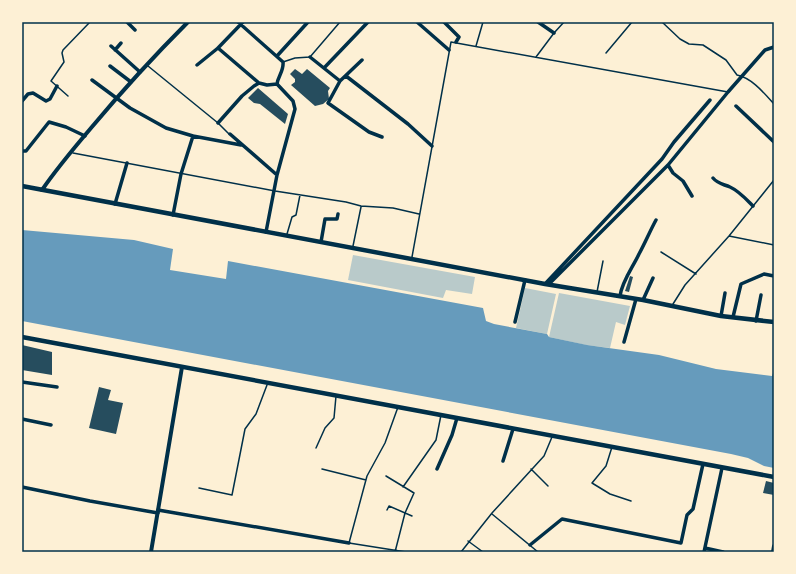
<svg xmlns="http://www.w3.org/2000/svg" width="796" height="574" font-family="'Roboto Condensed',sans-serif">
<rect width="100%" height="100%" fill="#fdf0d5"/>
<path fill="#b9caca" d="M 353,255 L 475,277 L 472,294 L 446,290 L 443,298 L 348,280 Z
M 525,288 L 556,294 L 547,334 L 516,328 Z
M 559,293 L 630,306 L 625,325 L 616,322 L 610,348 L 586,345 L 549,337 Z"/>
<path fill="#669bbc" d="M 22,230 L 134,240 L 173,249 L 170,270 L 226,279 L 228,261 L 483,308 L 486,321 L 494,324 L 547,334 L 549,337 L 587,345 L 659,355 L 716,369 L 772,376 L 774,370 L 774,468 L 764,466 L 748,458 L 731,454 L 22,321 Z"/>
<path fill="#264d5e" d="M 295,69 L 302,74 L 307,69 L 330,88 L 328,91 L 329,99 L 323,104 L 315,106 L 291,85 L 295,82 L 295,79 L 290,74 Z
M 258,88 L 288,114 L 285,124 L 260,104 L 254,103 L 248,98 Z
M 630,276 L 633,277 L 629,292 L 625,291 Z
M 22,345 L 52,352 L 52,375 L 22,370 Z
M 99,387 L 111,390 L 108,400 L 123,403 L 116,434 L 89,428 Z
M 766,481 L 774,483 L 774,495 L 763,493 Z"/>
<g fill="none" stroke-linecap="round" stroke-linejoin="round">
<path stroke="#003049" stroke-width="1.5" d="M 662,22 L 680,39 L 689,44 L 703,45 L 726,60 L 737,75 C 752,78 764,93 774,104
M 476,46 L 483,22
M 606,53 L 632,22
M 536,57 L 554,33 L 564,22
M 283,62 L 295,58 L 310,57 L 340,22
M 148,66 L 218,123 L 229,134
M 68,96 L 51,81 L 64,62 L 62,53 L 63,50 L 90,22
M 73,153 L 275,191 L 346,202 L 361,206 L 393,208 L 419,214
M 287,234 L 292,217 L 296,215 L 300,195
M 729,236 L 774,245
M 353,246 L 361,207
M 661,252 L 696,274
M 412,257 L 451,42 L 728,92
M 597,292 L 603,261
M 673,304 L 685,285 L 729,236 L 774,180
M 398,407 L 385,443 L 367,476 L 349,543 L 406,552
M 612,447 L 606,466 L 592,483 L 610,494 L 631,501
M 316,448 L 325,428 L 334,418 L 336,396
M 322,469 L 366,480
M 531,469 L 548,486
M 386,476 L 414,493 L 405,513 L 395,552
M 403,487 L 436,440 L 441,415
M 199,488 L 232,495 L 245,429 L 256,414 L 267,385
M 387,510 L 389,506 L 412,516
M 492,514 L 538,552
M 468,541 L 483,552
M 461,552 L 492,513 L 544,456 L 552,437"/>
<path stroke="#003049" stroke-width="3.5" d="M 127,22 L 135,30
M 238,22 L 283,62 C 284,71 278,76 277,84
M 243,22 L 218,48 L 259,83
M 417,22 L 449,50
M 444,22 L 459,37 L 456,42
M 538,22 L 554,33
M 111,46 L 140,72
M 115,50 L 121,43
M 277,56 L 308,22
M 310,57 L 340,81
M 362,60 L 340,81 L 328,103 L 369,132 L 382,137
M 197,65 L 218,48
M 110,66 L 131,82
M 324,68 L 368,22
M 346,76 L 408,124 L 432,146
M 92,80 L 130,108 L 166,128 L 193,136 L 241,145
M 22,101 L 28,94 L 33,93 L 46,101 L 50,99 L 57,86
M 736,106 L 774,142
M 218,123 L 242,96 L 254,86 L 259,83 L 267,85 L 277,84
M 230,134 L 277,175
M 22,151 L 26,151 L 49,122 L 66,127 L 85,136
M 668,165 L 673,173 L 683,181 L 692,196
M 713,178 C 718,184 723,184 730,187 C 739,191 746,199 753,206
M 115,204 L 127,163
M 173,215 L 181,174 L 193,136
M 266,232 L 277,175 L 295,109 L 293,101 L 277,84
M 321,242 L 325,219 L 337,219 L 338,214
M 545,284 L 662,159 L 674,142 L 710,100
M 549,284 L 668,165 L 728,92 L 765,50 L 774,47
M 620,296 C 622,281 633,267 639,254 C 645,243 650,231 656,220
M 643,300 L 653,278
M 721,316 L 725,293
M 733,317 L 741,284 L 764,274 L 774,276
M 756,321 L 761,295
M 515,322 L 525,280
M 624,342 L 636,299
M 22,382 L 57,387
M 22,419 L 51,425
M 503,461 L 513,429
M 437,469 L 452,435 L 457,418
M 22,487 L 90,501 L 158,513
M 158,510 L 349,543
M 530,545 L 562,519 L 681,543 L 687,515 L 693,509 L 703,464
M 705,548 L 723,552
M 704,552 L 722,468"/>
<path stroke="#003049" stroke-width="4" d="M 42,190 C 57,168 74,148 91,128 C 122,91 154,56 188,22
M 151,552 L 182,367
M 773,552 L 774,546"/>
<path stroke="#003049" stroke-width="4.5" d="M 22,186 L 545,284 L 643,300 L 721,316 L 774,322
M 22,337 L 774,477"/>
</g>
<rect width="796" height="574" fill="none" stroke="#fdf0d5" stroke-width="46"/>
<rect x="23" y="23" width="750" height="528" fill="none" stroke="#003049" stroke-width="1.5"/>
</svg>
